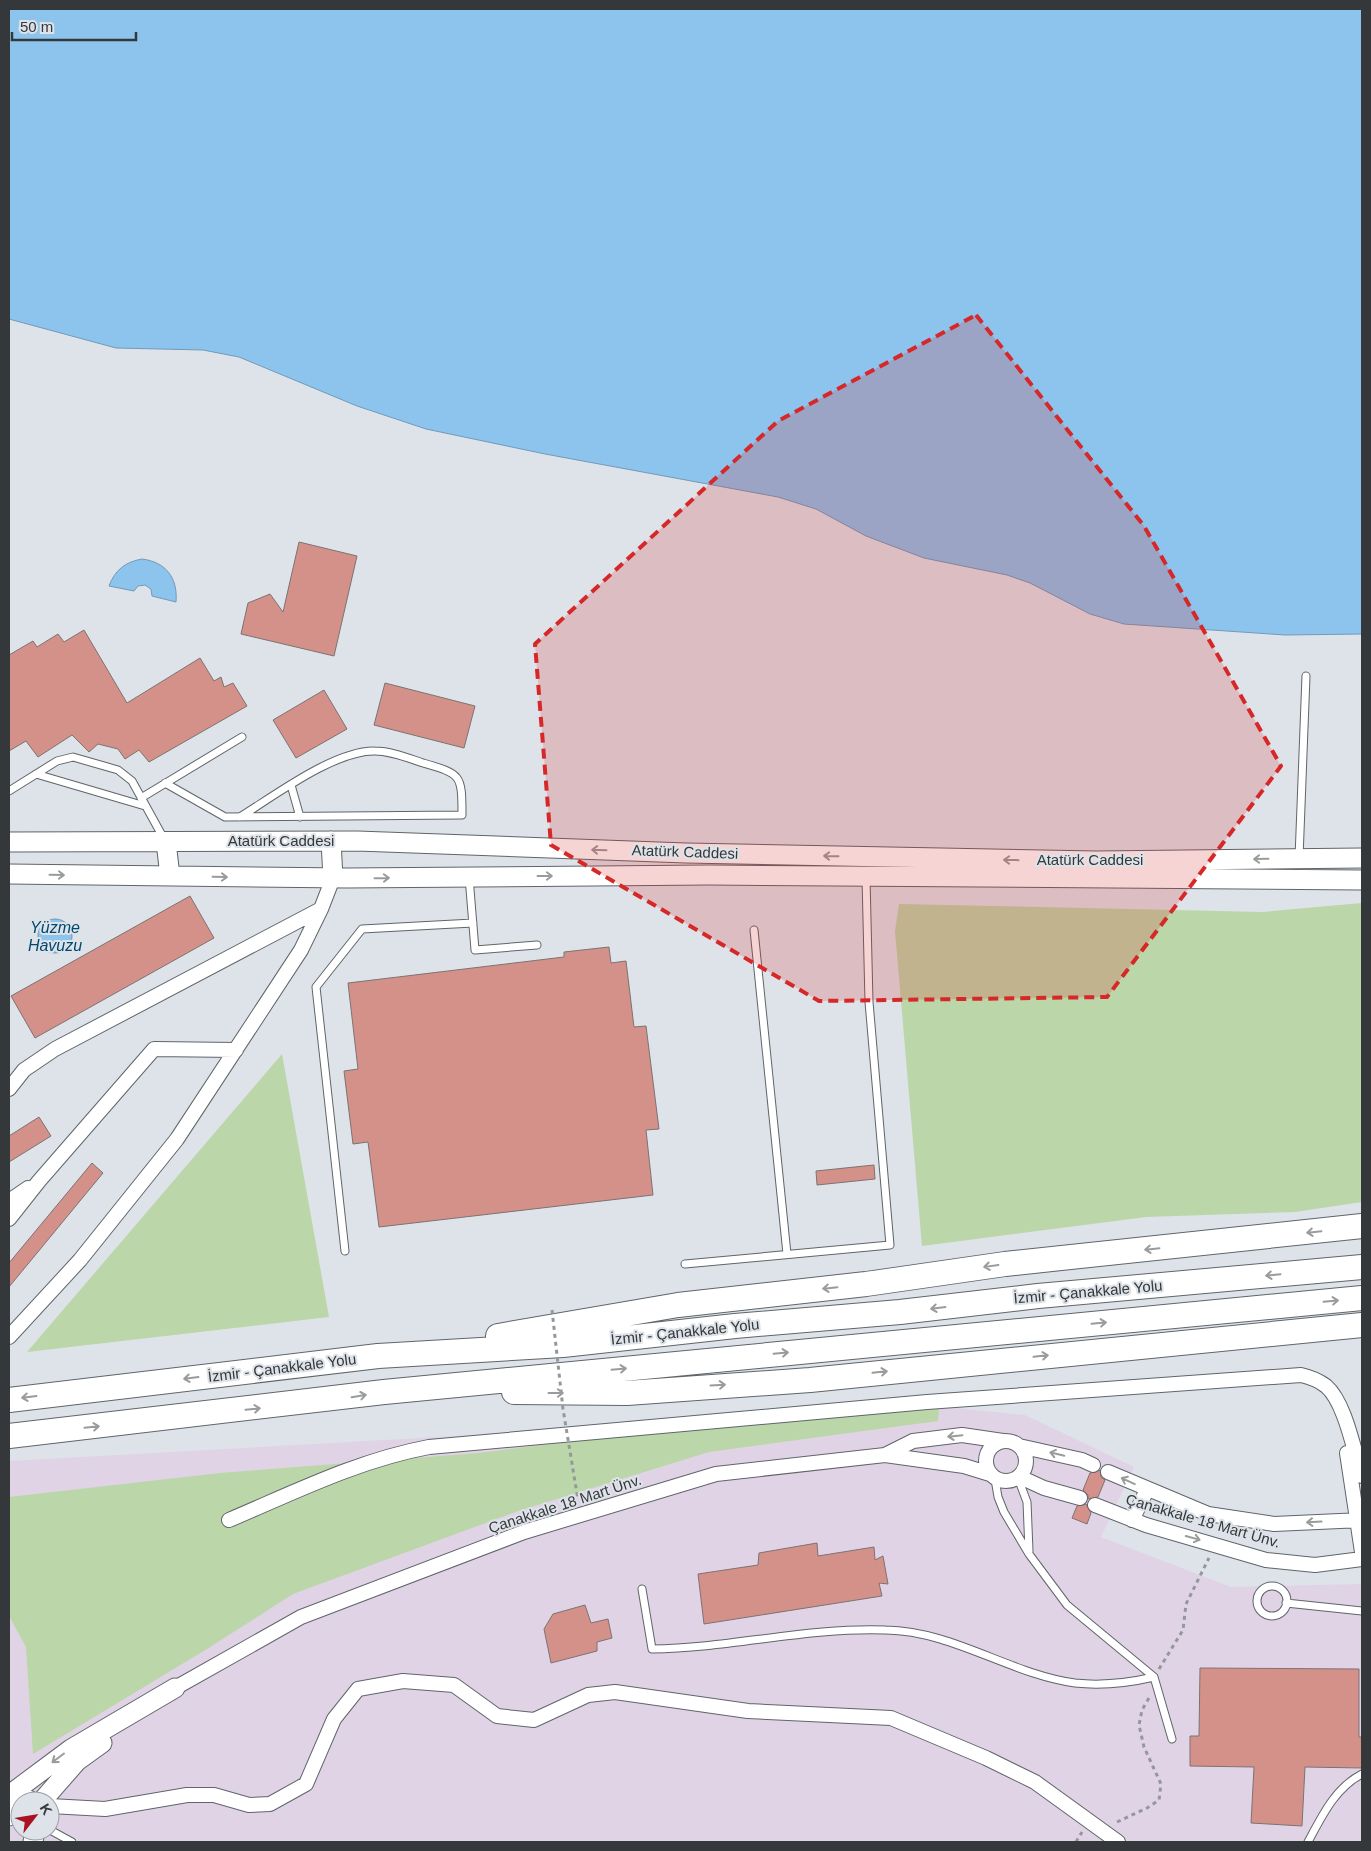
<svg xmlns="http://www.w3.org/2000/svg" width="1371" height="1851" font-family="Helvetica,sans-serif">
<rect width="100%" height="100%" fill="#dde3e9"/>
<path fill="#e1d3e6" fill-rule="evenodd" d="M 955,1408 L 1025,1415 L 1134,1467 L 1101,1537 L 1231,1587 L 1362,1584 L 1362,1842 L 9,1842 L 9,1461 ZM 20,1801 L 50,1801 L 50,1831 L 20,1831 Z"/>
<path fill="#bbd6a8" d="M 1362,903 L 1362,1202 L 1295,1212 L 1146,1217 L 922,1246 L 895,931 L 899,904 L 1263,912 Z
M 282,1054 L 329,1317 L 27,1352 Z
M 939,1408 L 938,1421 L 709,1452 L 518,1511 L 293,1594 L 207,1649 L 33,1754 L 26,1647 L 9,1616 L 9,1497 L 220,1473 L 479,1453 L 717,1423 Z"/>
<path fill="#8cc4ed" stroke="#729ab7" d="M 9,9 L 1362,9 L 1362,634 L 1285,635 L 1124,624 L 1090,614 L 1030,583 L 1007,575 L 924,558 L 866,536 L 816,509 L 778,497 L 545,454 L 426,429 L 357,406 L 239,357 L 203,350 L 116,348 L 9,319 Z
M 142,559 C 166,562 178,578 176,602 L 152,596 L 151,589 L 145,585 L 138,586 L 134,591 L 109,586 C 115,570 125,562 142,559 Z
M38 936a17 17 0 1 1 34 0a17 17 0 1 1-34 0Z"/>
<path fill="#d4918a" stroke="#7b7372" d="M 299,542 L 357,556 L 334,656 L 241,634 L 248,603 L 270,594 L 283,612 Z
M 84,630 L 127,703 L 200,658 L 214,681 L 221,677 L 224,687 L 233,683 L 247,706 L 149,762 L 139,750 L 125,759 L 118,749 L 98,744 L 89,752 L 72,735 L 38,757 L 26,741 L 9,751 L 9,655 L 33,641 L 37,647 L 58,634 L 64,642 Z
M 385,683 L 475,706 L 464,748 L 374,725 Z
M 324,690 L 347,729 L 296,758 L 273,720 Z
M 190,896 L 214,938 L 35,1038 L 11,996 Z
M 609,947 L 611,963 L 626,961 L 634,1027 L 646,1026 L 659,1129 L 646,1130 L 653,1195 L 379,1227 L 368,1142 L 353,1144 L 344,1071 L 358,1069 L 348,983 L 564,957 L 564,952 Z
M 39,1117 L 51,1136 L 9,1162 L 9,1136 Z
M 92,1163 L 103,1173 L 9,1287 L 9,1263 Z
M 874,1165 L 875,1179 L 817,1185 L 816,1171 Z
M 1100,1470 L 1101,1477 L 1105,1480 L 1098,1497 L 1088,1499 L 1088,1495 L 1083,1490 L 1090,1473 Z
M 1086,1504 L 1091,1513 L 1087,1524 L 1072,1518 L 1077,1506 Z
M 817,1543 L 818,1556 L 874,1547 L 875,1560 L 883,1556 L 888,1584 L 879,1583 L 882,1596 L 704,1624 L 698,1574 L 758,1565 L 759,1553 Z
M 585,1605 L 591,1623 L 608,1619 L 612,1638 L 597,1642 L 597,1651 L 551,1663 L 544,1629 L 553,1614 Z
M 1200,1668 L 1359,1669 L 1359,1737 L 1362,1737 L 1362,1768 L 1305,1767 L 1302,1826 L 1251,1823 L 1254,1767 L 1190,1766 L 1190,1736 L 1199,1736 Z"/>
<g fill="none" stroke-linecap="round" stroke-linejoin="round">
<g stroke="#5f6569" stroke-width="9">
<path id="lane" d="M 36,774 L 145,806
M 165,783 L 225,817 L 462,815 C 462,774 461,774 423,763 C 408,758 391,751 375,751 C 335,750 274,796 240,817
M 291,785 L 300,817
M 9,791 L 57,761 L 73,757 L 118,770 L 132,781 L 164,839
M 141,798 L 242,737
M 1299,858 L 1306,676
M 469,877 L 475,950 L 537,945
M 754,930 L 787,1254
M 345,1251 L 316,987 L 362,929 L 473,923
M 685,1264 L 890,1245 L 869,1002 L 866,878
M 1018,1478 L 1027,1502 L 1029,1551
M 995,1479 L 998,1497 L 1004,1512 L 1029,1554 L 1067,1605 L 1154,1677 L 1172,1739
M1257 1601a15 15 0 1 1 30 0a15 15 0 1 1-30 0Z
M 642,1589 L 652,1649 C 731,1648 808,1627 886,1630 C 953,1631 1010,1674 1075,1683 C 1102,1686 1128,1683 1154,1677
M 1286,1603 L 1362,1611
M 50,1830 L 72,1842
M 1308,1842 C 1322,1816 1335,1788 1362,1774"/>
</g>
<g stroke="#5f6569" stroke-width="16">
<path id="street" d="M 9,1089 L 24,1070 L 55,1049 L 321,909 L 333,878
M 9,1201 L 28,1188
M 9,1219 L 39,1181 L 154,1049 L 236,1050
M 9,1337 L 80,1260 L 177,1139 L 301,950 L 321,909
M986 1461a20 20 0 1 1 40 0a20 20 0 1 1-40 0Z
M 1019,1446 L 1082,1460 L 1093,1465
M 1347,1453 L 1362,1552
M 885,1455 L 913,1441 L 962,1435 L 1003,1441
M 1108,1472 L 1208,1514 L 1274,1524 L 1362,1520
M 1020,1477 L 1044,1488 L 1080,1498
M 1095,1505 L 1146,1525 L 1266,1560 L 1315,1565 L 1362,1559
M 229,1520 C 295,1492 359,1460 429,1447 L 927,1402 L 1301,1375 C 1310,1377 1318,1380 1326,1386 C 1345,1402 1354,1451 1362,1476
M 1132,1520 L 1147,1490
M 175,1688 L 301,1617 L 524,1532 L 716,1474 L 885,1455 L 964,1466 L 990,1474
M 9,1790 L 16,1790 L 35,1801
M 50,1806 L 105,1809 L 187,1795 L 214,1795 L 249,1805 L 270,1804 L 306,1784 L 334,1719 L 358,1689 L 403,1681 L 454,1685 L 497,1716 L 534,1720 L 588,1695 L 615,1692 L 748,1711 L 891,1718 L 986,1758 L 1035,1782 L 1118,1842"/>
</g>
<g stroke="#5f6569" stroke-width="21">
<path id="secondary" d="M 331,841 L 333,878
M 9,842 L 357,841 L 686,853 L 1096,861 L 1362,858
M 166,842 L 170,876
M 9,874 L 346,878 L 709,875 L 1362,880
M 42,1801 L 77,1761 L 102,1743
M 9,1816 L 16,1790 L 71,1749 L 175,1688
M 33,1842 L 35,1831"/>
</g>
<g stroke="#5f6569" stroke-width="26">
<path id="highway" d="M 498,1336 L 678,1305 L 866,1284 L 1005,1264 L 1362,1226
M 514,1392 L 627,1393 L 810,1380 L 1362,1325
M 9,1400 L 378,1356 L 563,1345 L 735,1326 L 900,1312 L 1038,1296 L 1362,1267
M 9,1436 L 384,1392 L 1362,1298"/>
</g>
<path stroke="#94989d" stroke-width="3" stroke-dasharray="4 4" stroke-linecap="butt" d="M 1159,1669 L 1183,1630 L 1186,1604 L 1209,1558
M 1117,1822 L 1147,1808 L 1159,1800 L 1161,1784 L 1144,1747 L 1139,1725 L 1142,1710 L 1149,1698
M 1076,1842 L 1082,1832"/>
<use href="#lane" stroke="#fff" stroke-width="7"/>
<use href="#street" stroke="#fff" stroke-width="14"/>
<use href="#secondary" stroke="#fff" stroke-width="19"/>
<use href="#highway" stroke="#fff" stroke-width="24"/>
<path stroke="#94989d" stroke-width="3" stroke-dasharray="4 4" stroke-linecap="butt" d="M 552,1310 L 563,1409 L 578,1500"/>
</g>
<defs><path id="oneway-shaft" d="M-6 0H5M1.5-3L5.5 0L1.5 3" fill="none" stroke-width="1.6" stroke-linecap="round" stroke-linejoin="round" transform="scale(1.25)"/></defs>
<g stroke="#9a9c9c">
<use href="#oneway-shaft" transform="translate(599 850) rotate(-178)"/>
<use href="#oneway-shaft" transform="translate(831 856) rotate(-179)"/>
<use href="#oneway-shaft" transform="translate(1261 859) rotate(179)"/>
<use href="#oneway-shaft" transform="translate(1011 860) rotate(-179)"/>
<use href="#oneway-shaft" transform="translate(57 875) rotate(1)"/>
<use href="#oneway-shaft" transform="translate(545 876)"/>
<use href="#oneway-shaft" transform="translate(220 877) rotate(1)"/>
<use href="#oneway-shaft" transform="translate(382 878) rotate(-1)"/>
<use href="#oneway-shaft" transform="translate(1314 1232) rotate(174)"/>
<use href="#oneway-shaft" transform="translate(1152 1249) rotate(174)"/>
<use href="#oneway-shaft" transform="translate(991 1266) rotate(172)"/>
<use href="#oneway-shaft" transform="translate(1273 1275) rotate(174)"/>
<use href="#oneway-shaft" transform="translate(830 1288) rotate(174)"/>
<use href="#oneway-shaft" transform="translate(1331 1301) rotate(-5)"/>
<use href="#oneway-shaft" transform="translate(938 1308) rotate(173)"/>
<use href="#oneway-shaft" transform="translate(1099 1323) rotate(-5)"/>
<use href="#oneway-shaft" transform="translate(781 1353) rotate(-5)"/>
<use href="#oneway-shaft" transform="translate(1041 1356) rotate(-6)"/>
<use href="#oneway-shaft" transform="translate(619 1369) rotate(-5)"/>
<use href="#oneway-shaft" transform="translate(880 1372) rotate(-6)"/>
<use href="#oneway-shaft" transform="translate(191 1378) rotate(173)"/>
<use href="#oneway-shaft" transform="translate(718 1385) rotate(-3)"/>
<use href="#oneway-shaft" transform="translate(556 1393)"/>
<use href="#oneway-shaft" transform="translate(359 1396) rotate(-9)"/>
<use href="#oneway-shaft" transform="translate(29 1397) rotate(173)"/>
<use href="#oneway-shaft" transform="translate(253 1409) rotate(-6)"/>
<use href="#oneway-shaft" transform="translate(92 1427) rotate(-6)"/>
<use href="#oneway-shaft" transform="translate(955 1436) rotate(174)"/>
<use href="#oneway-shaft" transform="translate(1057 1454) rotate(-167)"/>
<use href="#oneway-shaft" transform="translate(1128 1481) rotate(-155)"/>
<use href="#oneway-shaft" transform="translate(1314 1522) rotate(177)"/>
<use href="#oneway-shaft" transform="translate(1193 1538) rotate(15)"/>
<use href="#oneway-shaft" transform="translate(58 1758) rotate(143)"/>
</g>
<path fill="#d62828" fill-opacity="0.2" stroke="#d62828" stroke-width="4" stroke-dasharray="10 6" stroke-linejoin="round" d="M 976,315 L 1144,526 L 1281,766 L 1107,997 L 819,1001 L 551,845 L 535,644 L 778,421 Z"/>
<g text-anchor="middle" stroke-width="4" stroke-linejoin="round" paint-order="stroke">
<g font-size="15" fill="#35383a" stroke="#dde3e9">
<text x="281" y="846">Atatürk Caddesi</text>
<text transform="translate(685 852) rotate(2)" y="5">Atatürk Caddesi</text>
<text x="1090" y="865">Atatürk Caddesi</text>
<text transform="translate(1088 1292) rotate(-5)" y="5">İzmir - Çanakkale Yolu</text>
<text transform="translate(685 1332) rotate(-6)" y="5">İzmir - Çanakkale Yolu</text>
<text transform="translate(282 1368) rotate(-7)" y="5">İzmir - Çanakkale Yolu</text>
<text transform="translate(565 1504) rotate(-18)" y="5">Çanakkale 18 Mart Ünv.</text>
<text transform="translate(1203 1521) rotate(16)" y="5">Çanakkale 18 Mart Ünv.</text>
</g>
<g font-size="16" font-style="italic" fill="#00486f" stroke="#dde3e9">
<text x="55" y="933">Yüzme<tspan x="55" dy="18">Havuzu</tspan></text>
</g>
</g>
<rect width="1371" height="1851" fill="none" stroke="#35383a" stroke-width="20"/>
<g transform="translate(35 1816) rotate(59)"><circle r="24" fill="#dde3e9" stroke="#9a9fa3"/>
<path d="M0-4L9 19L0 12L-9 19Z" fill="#a81221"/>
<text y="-8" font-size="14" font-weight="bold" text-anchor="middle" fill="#35383a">K</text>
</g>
<path d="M12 32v8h124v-8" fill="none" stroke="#35383a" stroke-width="2.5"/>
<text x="20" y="32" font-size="15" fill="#35383a" stroke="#dde3e9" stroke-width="4" paint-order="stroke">50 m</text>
</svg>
